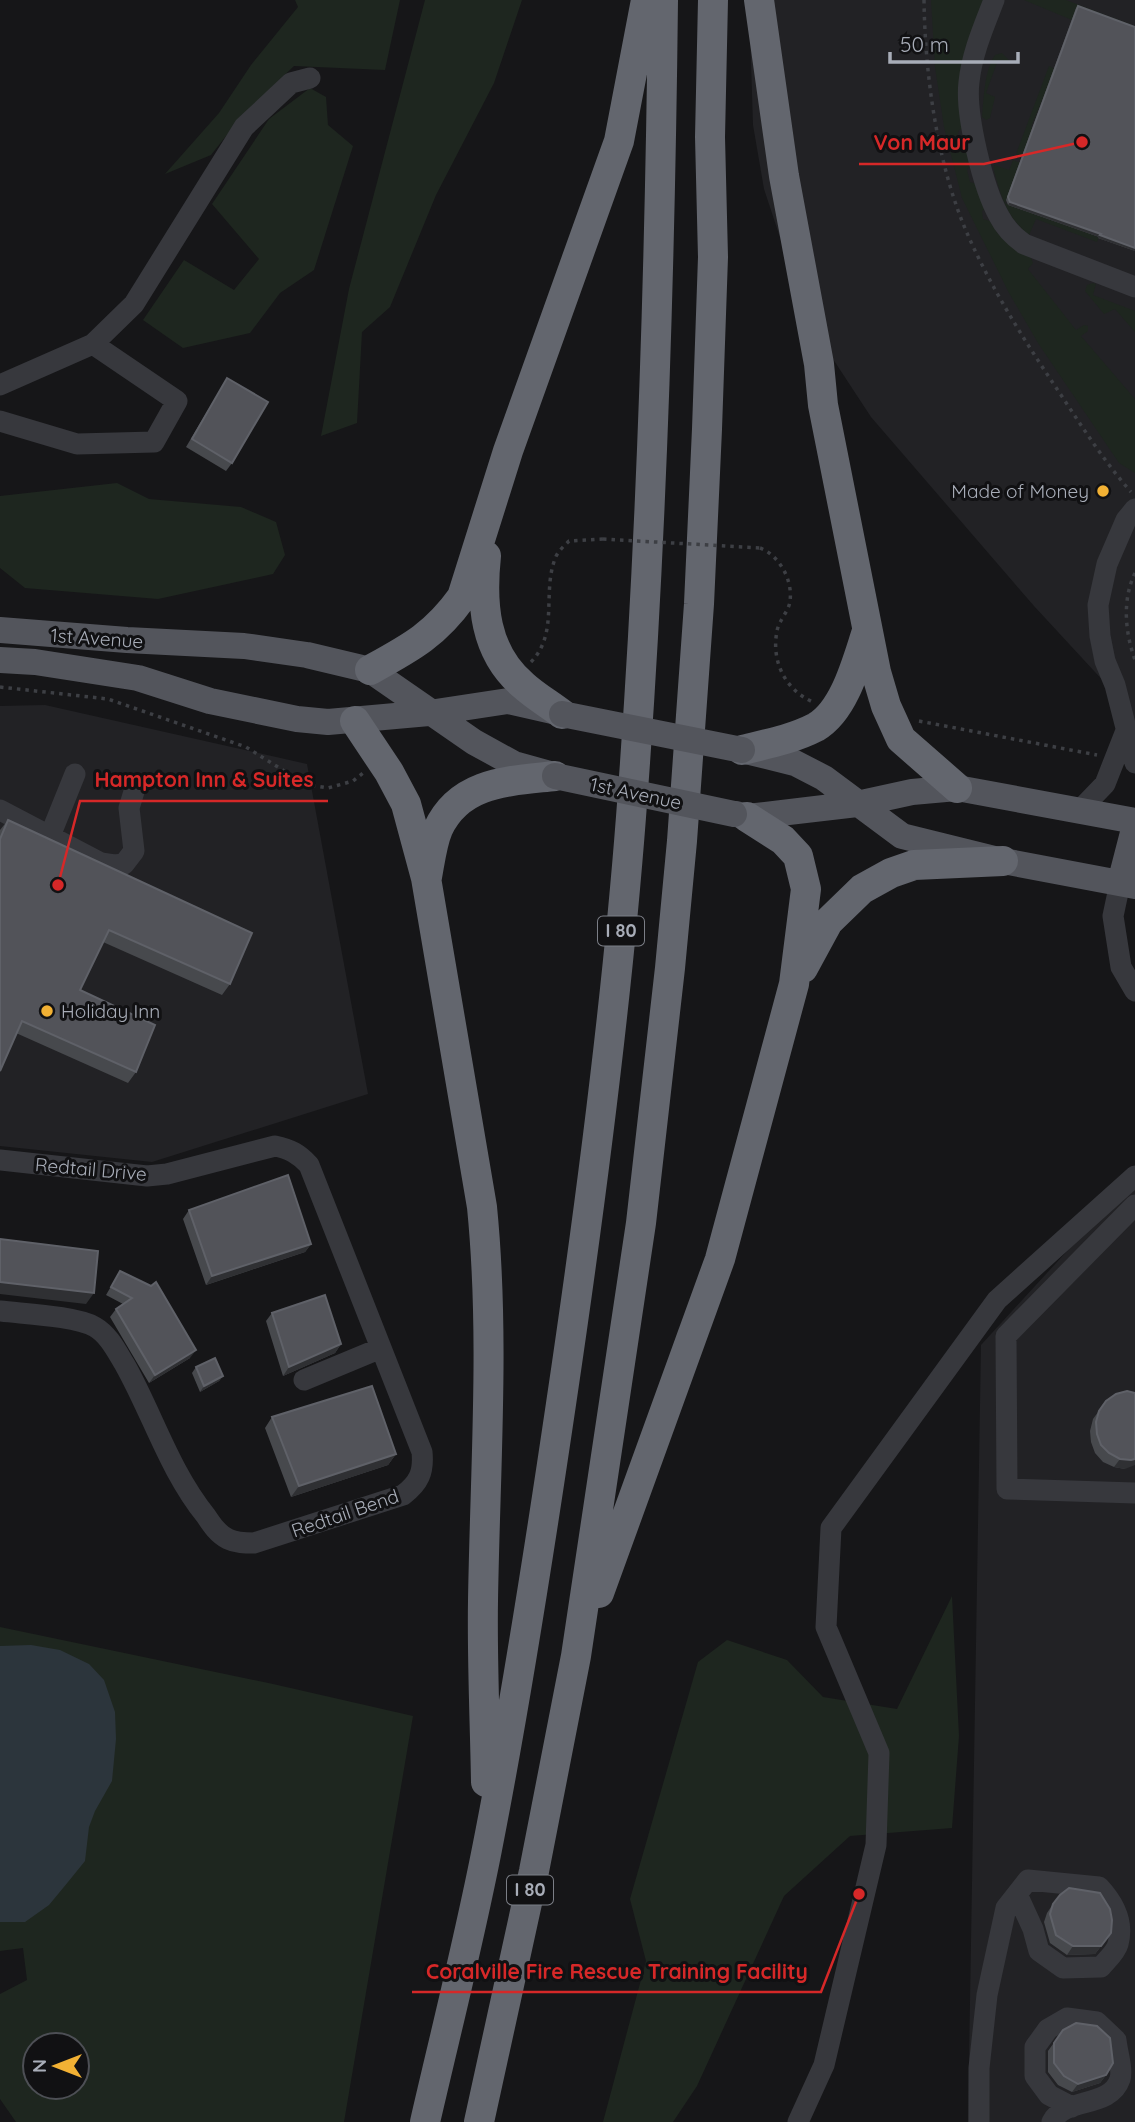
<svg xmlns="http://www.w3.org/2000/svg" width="1135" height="2122" font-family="Quicksand,sans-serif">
<rect width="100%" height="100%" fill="#161618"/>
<path fill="#222225" d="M 749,0 L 1135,0 L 1135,748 L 1107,685 L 1034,606 L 871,417 L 831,356 L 801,301 L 764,189 L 753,125 Z
M 45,705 L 307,764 L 368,1094 L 152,1162 L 0,1146 L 0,706 Z
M 1135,1186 L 1135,2122 L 968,2122 L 981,1345 L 1101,1214 Z"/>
<path fill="#1e261f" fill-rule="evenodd" d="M 295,0 L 400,0 L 385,70 L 294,66 L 241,117 L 211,155 L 165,174 L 219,113 L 251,65 L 298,7 Z
M 425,0 L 522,0 L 494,83 L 436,195 L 390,307 L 362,332 L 357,423 L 321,436 L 349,289 Z
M 931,0 L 983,0 L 962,129 L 959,130 L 957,138 L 965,143 L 971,164 L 967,170 L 970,182 L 977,184 L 985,209 L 982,211 L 983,219 L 990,221 L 998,234 L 1031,258 L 1033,263 L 1028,269 L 1076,330 L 1084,325 L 1088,326 L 1088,331 L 1081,336 L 1135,399 L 1135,473 L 1119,463 L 1038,343 L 1009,293 L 962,198 L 944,127 L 935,67 Z
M 1024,0 L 1066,0 L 1135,26 L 1135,32 L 1072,20 Z
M 1002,53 L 1011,62 L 998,60 L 986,93 L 995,97 L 990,118 L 986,120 L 982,117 C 984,97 984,72 995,55 Z
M 1049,66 L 1055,69 L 1031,127 L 1033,128 L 1023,156 L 1016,154 Z
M 310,88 L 326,97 L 328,125 L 353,146 L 314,270 L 280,293 L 250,333 L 183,348 L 143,320 L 184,260 L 234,290 L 259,259 L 212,204 L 269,119 Z
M 1013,160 L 1021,163 L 1005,203 L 1099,237 L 1097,242 L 1036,219 L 1029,235 C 1007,218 1001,196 994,171 L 994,165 L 1009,170 Z
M 1093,283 L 1096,284 L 1093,295 L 1135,311 L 1135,332 L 1115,309 L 1104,314 L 1085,291 L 1087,285 Z
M 117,483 L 149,499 L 241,507 L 276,522 L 285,555 L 273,574 L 158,599 L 25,588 L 0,568 L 0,496 Z
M 952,1596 L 959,1736 L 952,1828 L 850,1836 L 784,1896 L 697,2086 L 673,2122 L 603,2122 L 646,1961 L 630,1899 L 698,1662 L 727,1640 L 787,1660 L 823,1697 L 897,1709 Z
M 0,1627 L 273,1684 L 413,1716 L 344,2122 L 16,2122 L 0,2099 L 0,1994 L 27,1980 L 23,1948 L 0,1951 ZM 35,2045 L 77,2045 L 77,2087 L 35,2087 Z"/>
<path fill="#2c353c" d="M 31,1645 L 60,1650 L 89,1664 L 104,1680 L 115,1712 L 116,1739 L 112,1781 L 95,1811 L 89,1827 L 85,1861 L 68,1882 L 49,1905 L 25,1922 L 0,1922 L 0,1646 Z"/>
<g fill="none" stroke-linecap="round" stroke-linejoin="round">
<path stroke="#3d3f44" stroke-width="3.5" stroke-dasharray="3.5 5" stroke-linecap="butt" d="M 924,0 C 925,75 937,164 967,233 C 991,288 1024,340 1057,389 C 1081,425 1103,460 1131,492
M 760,548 C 779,555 793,580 790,601 C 789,611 779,620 777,631 C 771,661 785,690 813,702
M 1135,573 C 1122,600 1125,632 1135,660
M 531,662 C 559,633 542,593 555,559 C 557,552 564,546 569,541 L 603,539
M 0,687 L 108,699 L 246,747 L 305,784 L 328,788 L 353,781 L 363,773
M 919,721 L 1097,755"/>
<path stroke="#37383d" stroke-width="21" d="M 994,0 C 984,26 972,53 969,82 C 965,114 983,188 999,216 C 1005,228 1013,236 1024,244 L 1135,287
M 0,385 L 93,344 L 134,304 L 244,127 L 291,83 L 310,78
M 0,421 L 77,444 L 154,442 L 177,401 L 93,344
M 1135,509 L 1126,520 L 1107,564 L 1098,605 L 1100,636 L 1105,661 L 1115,685 L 1135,763
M 0,810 L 101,863 L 114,865 L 124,864 L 134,851 L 129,808 L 136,785
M 1079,811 L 1105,784 L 1127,728
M 50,836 L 75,774
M 1120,883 L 1113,916 L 1121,967 L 1135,991
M 0,1160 L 147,1176 L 167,1174 L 275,1146 C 290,1149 299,1154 309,1165 L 422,1452 C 424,1472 419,1483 403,1495 L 254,1543 C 245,1543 236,1543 228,1539 C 218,1534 212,1525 206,1516 C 169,1470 153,1415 125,1365 C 117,1352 109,1335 95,1327 C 76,1316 24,1314 0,1311
M 1135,1205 L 1006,1336 L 1007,1489 L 1135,1493
M 304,1380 L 381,1348
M 798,2122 L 824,2065 L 876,1845 L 879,1753 L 826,1627 L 831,1528 L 997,1300 L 1135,1176
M 979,2122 L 979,2068 L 987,1995 L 1006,1908 L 1028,1880 L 1099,1887 C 1113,1902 1124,1922 1118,1944 C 1116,1952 1106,1961 1101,1967 L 1063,1968 L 1039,1951 L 1033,1929 L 1017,1894
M 1052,2122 C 1065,2096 1110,2109 1120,2079 C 1123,2069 1117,2051 1116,2040 L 1097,2022 L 1067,2018 L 1048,2029 L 1035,2047 L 1035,2076 L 1049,2095 L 1072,2107"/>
<path stroke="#53555c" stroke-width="26" d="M 0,630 L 127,640 L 244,646 L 307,655 L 370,670 L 474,742 L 514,764 L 550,774
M 0,660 L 35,662 L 138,678 L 210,701 L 297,719 L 328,722 L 429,713 L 508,701 L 557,712
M 742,750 L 795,763 L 824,778 L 902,836 L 1003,861 L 1135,886
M 736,814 L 747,817 L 857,804 L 912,792 L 957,788 L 1135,821
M 1120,883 L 1135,825"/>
<path stroke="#63666e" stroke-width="30" d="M 759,0 L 784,176 L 819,364 L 823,405 L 876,672 L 886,706 L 901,739 L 957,788
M 486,556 C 481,603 484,652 523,685 C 535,696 549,704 562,714
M 370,670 C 410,648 435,635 462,597 L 508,451 L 619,141 L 646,0
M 355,721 L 389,772 L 406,804 L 426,878 L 482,1207 C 495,1338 485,1469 483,1601 C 482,1661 485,1722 486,1782
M 742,750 C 767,744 793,739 816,727 C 845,710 857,661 867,631
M 427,877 C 430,861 432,843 438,829 C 460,781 510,781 555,776
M 803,968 L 828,922 L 862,889 L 891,873 L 914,865 L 1003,861
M 599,1593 L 720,1259 L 794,984 L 806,889 L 798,856 L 783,840 L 747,817
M 425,2122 C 446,2031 469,1941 487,1849 C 516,1702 539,1553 561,1404 C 590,1209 616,1013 631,817 C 652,545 660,273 663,0
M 479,2122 L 534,1871 L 576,1656 L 641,1223 L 670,968 L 682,841 L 699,604 L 707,429 L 713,257 L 710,137 L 713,0"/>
<path stroke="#3d3f44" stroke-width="3.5" stroke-dasharray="3.5 5" stroke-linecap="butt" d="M 603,539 L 760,548"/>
<path stroke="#53555c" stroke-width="26" d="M 562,714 L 742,750
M 555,776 L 734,814"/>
</g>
<path fill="#47494d" d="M 1078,6 L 1135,251 L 1098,238 L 1099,237 L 1008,205 L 1006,200 L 1076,8 Z
M 227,378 L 232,463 L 226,471 L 186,447 Z
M 8,820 L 230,984 L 222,995 L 103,942 L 80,990 L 136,1072 L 128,1083 L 16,1033 L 0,1071 L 0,830 Z
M 189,1210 L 311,1244 L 305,1252 L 206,1285 L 183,1219 Z
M 120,1271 L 190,1358 L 149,1383 L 110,1317 L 116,1309 L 123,1304 L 106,1295 Z
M 272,1313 L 341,1344 L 335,1353 L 283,1376 L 266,1321 Z
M 196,1367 L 223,1376 L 219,1381 L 200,1392 L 192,1373 Z
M 1106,1401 L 1125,1469 L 1114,1467 L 1103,1462 L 1095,1453 L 1091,1442 L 1090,1431 L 1093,1419 Z
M 272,1417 L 396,1454 L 388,1465 L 291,1497 L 265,1428 Z
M 1053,1904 L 1111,1933 L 1095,1954 L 1067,1955 L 1050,1943 L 1044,1922 L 1047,1913 Z
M 1063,2030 L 1106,2075 L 1100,2083 L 1072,2092 L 1058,2085 L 1048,2072 L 1048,2051 Z"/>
<path fill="#2f3033" d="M 1010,202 L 1101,234 L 1099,237 L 1008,205 Z
M 1100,235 L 1135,248 L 1135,251 L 1098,238 Z
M 311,1244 L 305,1252 L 206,1285 L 212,1276 Z
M 0,1282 L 94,1293 L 86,1304 L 0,1294 Z
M 341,1344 L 335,1353 L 283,1376 L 289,1367 Z
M 196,1350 L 190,1358 L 149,1383 L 155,1375 Z
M 223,1376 L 219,1381 L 200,1392 L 204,1386 Z
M 396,1454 L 388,1465 L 291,1497 L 299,1486 Z
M 1120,1459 L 1135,1459 L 1135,1465 L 1125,1469 L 1114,1467 Z
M 1111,1933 L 1095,1954 L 1067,1955 L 1073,1946 Z
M 1106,2075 L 1100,2083 L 1072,2092 L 1078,2084 Z"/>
<path fill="#525359" stroke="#5f6168" stroke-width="2" d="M 1078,6 L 1135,27 L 1135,248 L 1100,235 L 1101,234 L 1010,202 L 1008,197 Z
M 227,378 L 268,402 L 232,463 L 192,439 Z
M 8,820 L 252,933 L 230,984 L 109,930 L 80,990 L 155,1025 L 136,1072 L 22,1021 L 0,1071 L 0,839 Z
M 288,1175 L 311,1244 L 212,1276 L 189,1210 Z
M 0,1239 L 98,1251 L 94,1293 L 0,1282 Z
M 120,1271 L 151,1286 L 156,1282 L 196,1350 L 155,1375 L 116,1309 L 132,1298 L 111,1287 Z
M 325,1295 L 341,1344 L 289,1367 L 272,1313 Z
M 215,1358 L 223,1376 L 204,1386 L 196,1367 Z
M 372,1386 L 396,1454 L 299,1486 L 272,1417 Z
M 1127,1391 L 1135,1393 L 1135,1459 L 1131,1460 L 1120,1459 L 1109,1453 L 1101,1445 L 1097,1434 L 1096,1422 L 1099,1411 L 1106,1401 L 1116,1394 Z
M 1069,1888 L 1100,1893 L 1110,1909 L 1112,1920 L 1111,1933 L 1101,1946 L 1073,1946 L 1056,1935 L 1050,1914 L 1053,1904 L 1060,1895 Z
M 1076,2023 L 1097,2026 L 1110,2038 L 1113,2063 L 1106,2075 L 1078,2084 L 1064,2076 L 1054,2063 L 1054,2043 L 1063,2030 Z"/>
<g fill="#f2b134" stroke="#111113" stroke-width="2.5">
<circle cx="1103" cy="491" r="7"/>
<circle cx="47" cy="1011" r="7"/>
</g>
<g text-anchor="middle" stroke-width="6" stroke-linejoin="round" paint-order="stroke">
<g fill="#111113" stroke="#7b7e86" stroke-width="2">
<rect x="598" y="916.5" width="46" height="29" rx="5"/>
<rect x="507" y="1875.5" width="46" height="29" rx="5"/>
</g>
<g font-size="18" font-weight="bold" fill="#a8adb8">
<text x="621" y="937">I 80</text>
<text x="530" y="1896">I 80</text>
</g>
<g font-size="19" fill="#a8adb8" stroke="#111113" text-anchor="end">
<text x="1089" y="498">Made of Money</text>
<text x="61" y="1018" text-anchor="start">Holiday Inn</text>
</g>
<g font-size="19" fill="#a8adb8" stroke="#111113">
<text transform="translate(97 638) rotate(4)" y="7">1st Avenue</text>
<text transform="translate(636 793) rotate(12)" y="7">1st Avenue</text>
<text transform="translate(91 1169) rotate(5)" y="7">Redtail Drive</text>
<text transform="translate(345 1513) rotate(-19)" y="7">Redtail Bend</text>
</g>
</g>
<path fill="none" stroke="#d62828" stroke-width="2.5" d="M1082 142L984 164H859M58 885L80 801H328M859 1894L821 1992H412"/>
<g fill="#d62828" stroke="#111113" stroke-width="2.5">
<circle cx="1082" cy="142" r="7"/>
<circle cx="58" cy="885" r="7"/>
<circle cx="859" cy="1894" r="7"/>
</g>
<g font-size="21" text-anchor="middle" font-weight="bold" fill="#d62828" stroke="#111113" stroke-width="6" stroke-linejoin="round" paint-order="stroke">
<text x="922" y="150">Von Maur</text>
<text x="204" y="787">Hampton Inn &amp; Suites</text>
<text x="617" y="1979">Coralville Fire Rescue Training Facility</text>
</g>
<g transform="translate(56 2066) rotate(270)"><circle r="33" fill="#111113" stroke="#4d4f55" stroke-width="2"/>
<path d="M0-5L12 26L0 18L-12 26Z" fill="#f2b134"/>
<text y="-10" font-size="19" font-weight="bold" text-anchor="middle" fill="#a8adb8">N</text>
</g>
<path d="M890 52v10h128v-10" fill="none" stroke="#a8adb8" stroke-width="3.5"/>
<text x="900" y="52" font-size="21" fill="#a8adb8" stroke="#111113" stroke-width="5" paint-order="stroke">50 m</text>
</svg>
